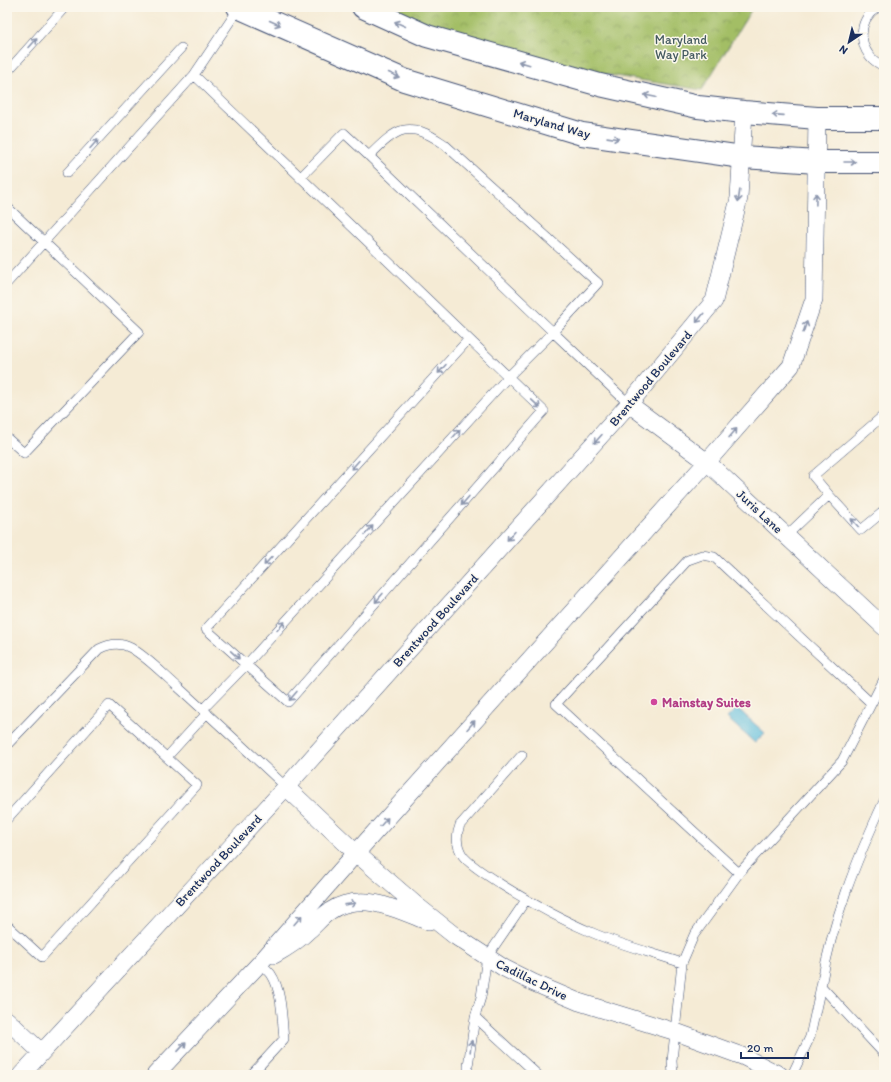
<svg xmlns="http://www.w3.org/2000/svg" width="891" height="1082" font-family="Itim,sans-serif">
<defs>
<pattern id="park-crowns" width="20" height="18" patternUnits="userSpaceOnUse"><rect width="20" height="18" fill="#a3be65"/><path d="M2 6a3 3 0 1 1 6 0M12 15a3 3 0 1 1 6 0" fill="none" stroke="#849b56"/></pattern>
</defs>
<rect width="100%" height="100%" fill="#fbf7ec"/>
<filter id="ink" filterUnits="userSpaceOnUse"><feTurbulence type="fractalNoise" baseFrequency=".025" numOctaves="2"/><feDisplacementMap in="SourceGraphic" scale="8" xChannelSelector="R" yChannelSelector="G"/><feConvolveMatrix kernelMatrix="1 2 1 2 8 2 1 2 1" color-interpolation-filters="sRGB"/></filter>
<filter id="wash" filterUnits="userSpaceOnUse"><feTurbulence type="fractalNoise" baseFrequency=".012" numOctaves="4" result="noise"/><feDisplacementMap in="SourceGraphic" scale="16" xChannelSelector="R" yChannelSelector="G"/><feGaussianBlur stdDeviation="0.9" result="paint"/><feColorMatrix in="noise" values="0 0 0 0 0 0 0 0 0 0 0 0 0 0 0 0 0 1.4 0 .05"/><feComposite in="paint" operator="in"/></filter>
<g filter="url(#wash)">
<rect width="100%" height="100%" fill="#f5ebd5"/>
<path fill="url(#park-crowns)" stroke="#5f7662" d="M 373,7 L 753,7 L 702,90 L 504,58 Z"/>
<path fill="#5ebddc" stroke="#3c769d" d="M 737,708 L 765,733 L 755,743 L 727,718 Z"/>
</g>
<g filter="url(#ink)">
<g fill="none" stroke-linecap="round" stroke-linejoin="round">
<g stroke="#3c4b70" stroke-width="10">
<path id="service" d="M 879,7 C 854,19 858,57 884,66
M 7,72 L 65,7
M 194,75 L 544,411 L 288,702 L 206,629 L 468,340
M 67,173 L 181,48
M 300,178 L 344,133 L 369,156 L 553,332 L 598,283 L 444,144 C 408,119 397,128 369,156
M 7,207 L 44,242 L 194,75 L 239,8
M 7,283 L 44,242 L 139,332 L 24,453 L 7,438
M 829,495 L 861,530 L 884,511
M 786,536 L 829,495 L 813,476 L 884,415
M 203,709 L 246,665 L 508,377 L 553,332 L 629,404
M 7,745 L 99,649 C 109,644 120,642 131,648 C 147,657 164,675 178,687 C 214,720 250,753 286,787
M 522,755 L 460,825 C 456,835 456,846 463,856 C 471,866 491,878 502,885 C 531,903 562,920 593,933 C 621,945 653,953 682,963
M 167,757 L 207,713
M 884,801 C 855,863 833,919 821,986 L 884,1054
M 7,819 L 109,705 L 197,785 L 42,957 L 7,925
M 739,873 L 556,704 L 688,560 L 702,555 L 714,557 L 871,703
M 526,900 L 487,957 L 481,997 L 475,1017 L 538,1075
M 251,1075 L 284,1039 C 282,1020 282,990 271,974 C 268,970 264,967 260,963
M 468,1075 L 468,1066 L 475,1017
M 673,1075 L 672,1061 L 682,963 L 694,935 L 739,873 L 842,761 L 884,679
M 792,1075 L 810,1037 L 821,986"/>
</g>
<g stroke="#3c4b70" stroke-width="18">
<path id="minor" d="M 629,404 L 707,462 L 884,627
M 286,787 L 356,853 L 416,905 L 455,936 L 504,968 L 534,983 L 579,1002 L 676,1032 L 742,1056 L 780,1075
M 274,955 C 287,948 299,940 309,930 C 316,924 322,916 330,911 C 362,890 398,910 429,922
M 7,1020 L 41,1052
M 21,1075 L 286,787 L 629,404 L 714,301 L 739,198 L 744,112
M 155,1075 L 260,963 L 356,853 L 707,462 L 791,366 L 814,299 L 817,118"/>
</g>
<g stroke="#3c4b70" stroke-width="24">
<path id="secondary" d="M 238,7 L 404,80 L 582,134 L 742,157 L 817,162 L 884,162
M 363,7 L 427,36 L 600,85 L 698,107 L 744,112 L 817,118 L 884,118"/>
</g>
<use href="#service" stroke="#fff" stroke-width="9"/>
<use href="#minor" stroke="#fff" stroke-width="17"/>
<use href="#secondary" stroke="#fff" stroke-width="22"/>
</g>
<defs><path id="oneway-shaft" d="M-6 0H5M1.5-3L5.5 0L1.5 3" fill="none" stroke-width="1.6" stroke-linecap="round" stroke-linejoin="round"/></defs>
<g stroke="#8d97ae">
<use href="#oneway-shaft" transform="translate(275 23) rotate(24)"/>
<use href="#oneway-shaft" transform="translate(400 24) rotate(-156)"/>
<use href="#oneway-shaft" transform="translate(33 43) rotate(-48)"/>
<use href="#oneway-shaft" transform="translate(524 63) rotate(-164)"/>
<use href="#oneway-shaft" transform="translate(394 75) rotate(24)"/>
<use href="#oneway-shaft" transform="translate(650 96) rotate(-168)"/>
<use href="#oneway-shaft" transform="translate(778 115) rotate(-176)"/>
<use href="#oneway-shaft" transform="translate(613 138) rotate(8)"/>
<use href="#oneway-shaft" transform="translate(94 144) rotate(-48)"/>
<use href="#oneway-shaft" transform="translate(850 162)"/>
<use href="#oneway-shaft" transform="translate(739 196) rotate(98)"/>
<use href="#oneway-shaft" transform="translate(816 199) rotate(-89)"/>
<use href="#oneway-shaft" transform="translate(700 318) rotate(129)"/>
<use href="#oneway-shaft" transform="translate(805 327) rotate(-71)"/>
<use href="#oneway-shaft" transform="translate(442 369) rotate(132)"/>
<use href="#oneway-shaft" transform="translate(536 404) rotate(43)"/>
<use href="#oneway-shaft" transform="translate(733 433) rotate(-49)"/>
<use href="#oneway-shaft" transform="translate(456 434) rotate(-48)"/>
<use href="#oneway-shaft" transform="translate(598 439) rotate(132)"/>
<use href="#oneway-shaft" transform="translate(355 465) rotate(132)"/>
<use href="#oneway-shaft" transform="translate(465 501) rotate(131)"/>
<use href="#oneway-shaft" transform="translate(855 523) rotate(-132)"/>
<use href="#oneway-shaft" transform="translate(369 530) rotate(-48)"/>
<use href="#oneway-shaft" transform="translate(511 536) rotate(132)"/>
<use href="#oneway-shaft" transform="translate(268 561) rotate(132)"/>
<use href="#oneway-shaft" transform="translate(379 598) rotate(131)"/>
<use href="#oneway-shaft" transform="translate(281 626) rotate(-48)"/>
<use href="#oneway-shaft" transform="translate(235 655) rotate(43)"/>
<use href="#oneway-shaft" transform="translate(293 696) rotate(131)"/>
<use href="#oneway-shaft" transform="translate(471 725) rotate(-48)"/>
<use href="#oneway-shaft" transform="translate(384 822) rotate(-48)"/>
<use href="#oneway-shaft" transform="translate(350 904) rotate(-8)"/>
<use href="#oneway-shaft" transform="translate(298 920) rotate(-49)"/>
<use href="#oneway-shaft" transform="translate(471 1046) rotate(-82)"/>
<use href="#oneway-shaft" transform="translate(182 1047) rotate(-47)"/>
</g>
</g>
<circle fill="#d1479c" stroke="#fbf7ec" stroke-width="1.5" cx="654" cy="702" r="4"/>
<g text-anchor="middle" stroke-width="3" stroke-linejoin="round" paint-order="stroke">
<g font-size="13" fill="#445a60" stroke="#fbf7ec">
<text x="681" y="44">Maryland<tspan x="681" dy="15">Way Park</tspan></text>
</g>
<g font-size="13" fill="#1b2f5e" stroke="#fbf7ec">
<text transform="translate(552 123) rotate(16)" y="5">Maryland Way</text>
<text transform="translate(650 378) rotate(-50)" y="5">Brentwood Boulevard</text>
<text transform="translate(760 511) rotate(43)" y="5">Juris Lane</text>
<text transform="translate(435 620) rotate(-48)" y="5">Brentwood Boulevard</text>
<text transform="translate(218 860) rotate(-47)" y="5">Brentwood Boulevard</text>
<text transform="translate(532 979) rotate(26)" y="5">Cadillac Drive</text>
</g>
<g font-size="13" font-weight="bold" fill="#b23c85" stroke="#fbf7ec" text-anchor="start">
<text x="662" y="707">Mainstay Suites</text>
</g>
</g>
<rect width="891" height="1082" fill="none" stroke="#fbf7ec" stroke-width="24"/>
<g transform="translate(849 42) rotate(215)" stroke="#fbf7ec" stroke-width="3" paint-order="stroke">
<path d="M0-3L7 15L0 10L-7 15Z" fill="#1b2f5e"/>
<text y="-6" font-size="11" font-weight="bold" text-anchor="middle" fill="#1b2f5e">N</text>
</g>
<path d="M741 1052v6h67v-6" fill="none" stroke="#1b2f5e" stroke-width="2"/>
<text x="747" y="1052" font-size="12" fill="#1b2f5e" stroke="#fbf7ec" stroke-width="3" paint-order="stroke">20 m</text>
</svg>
